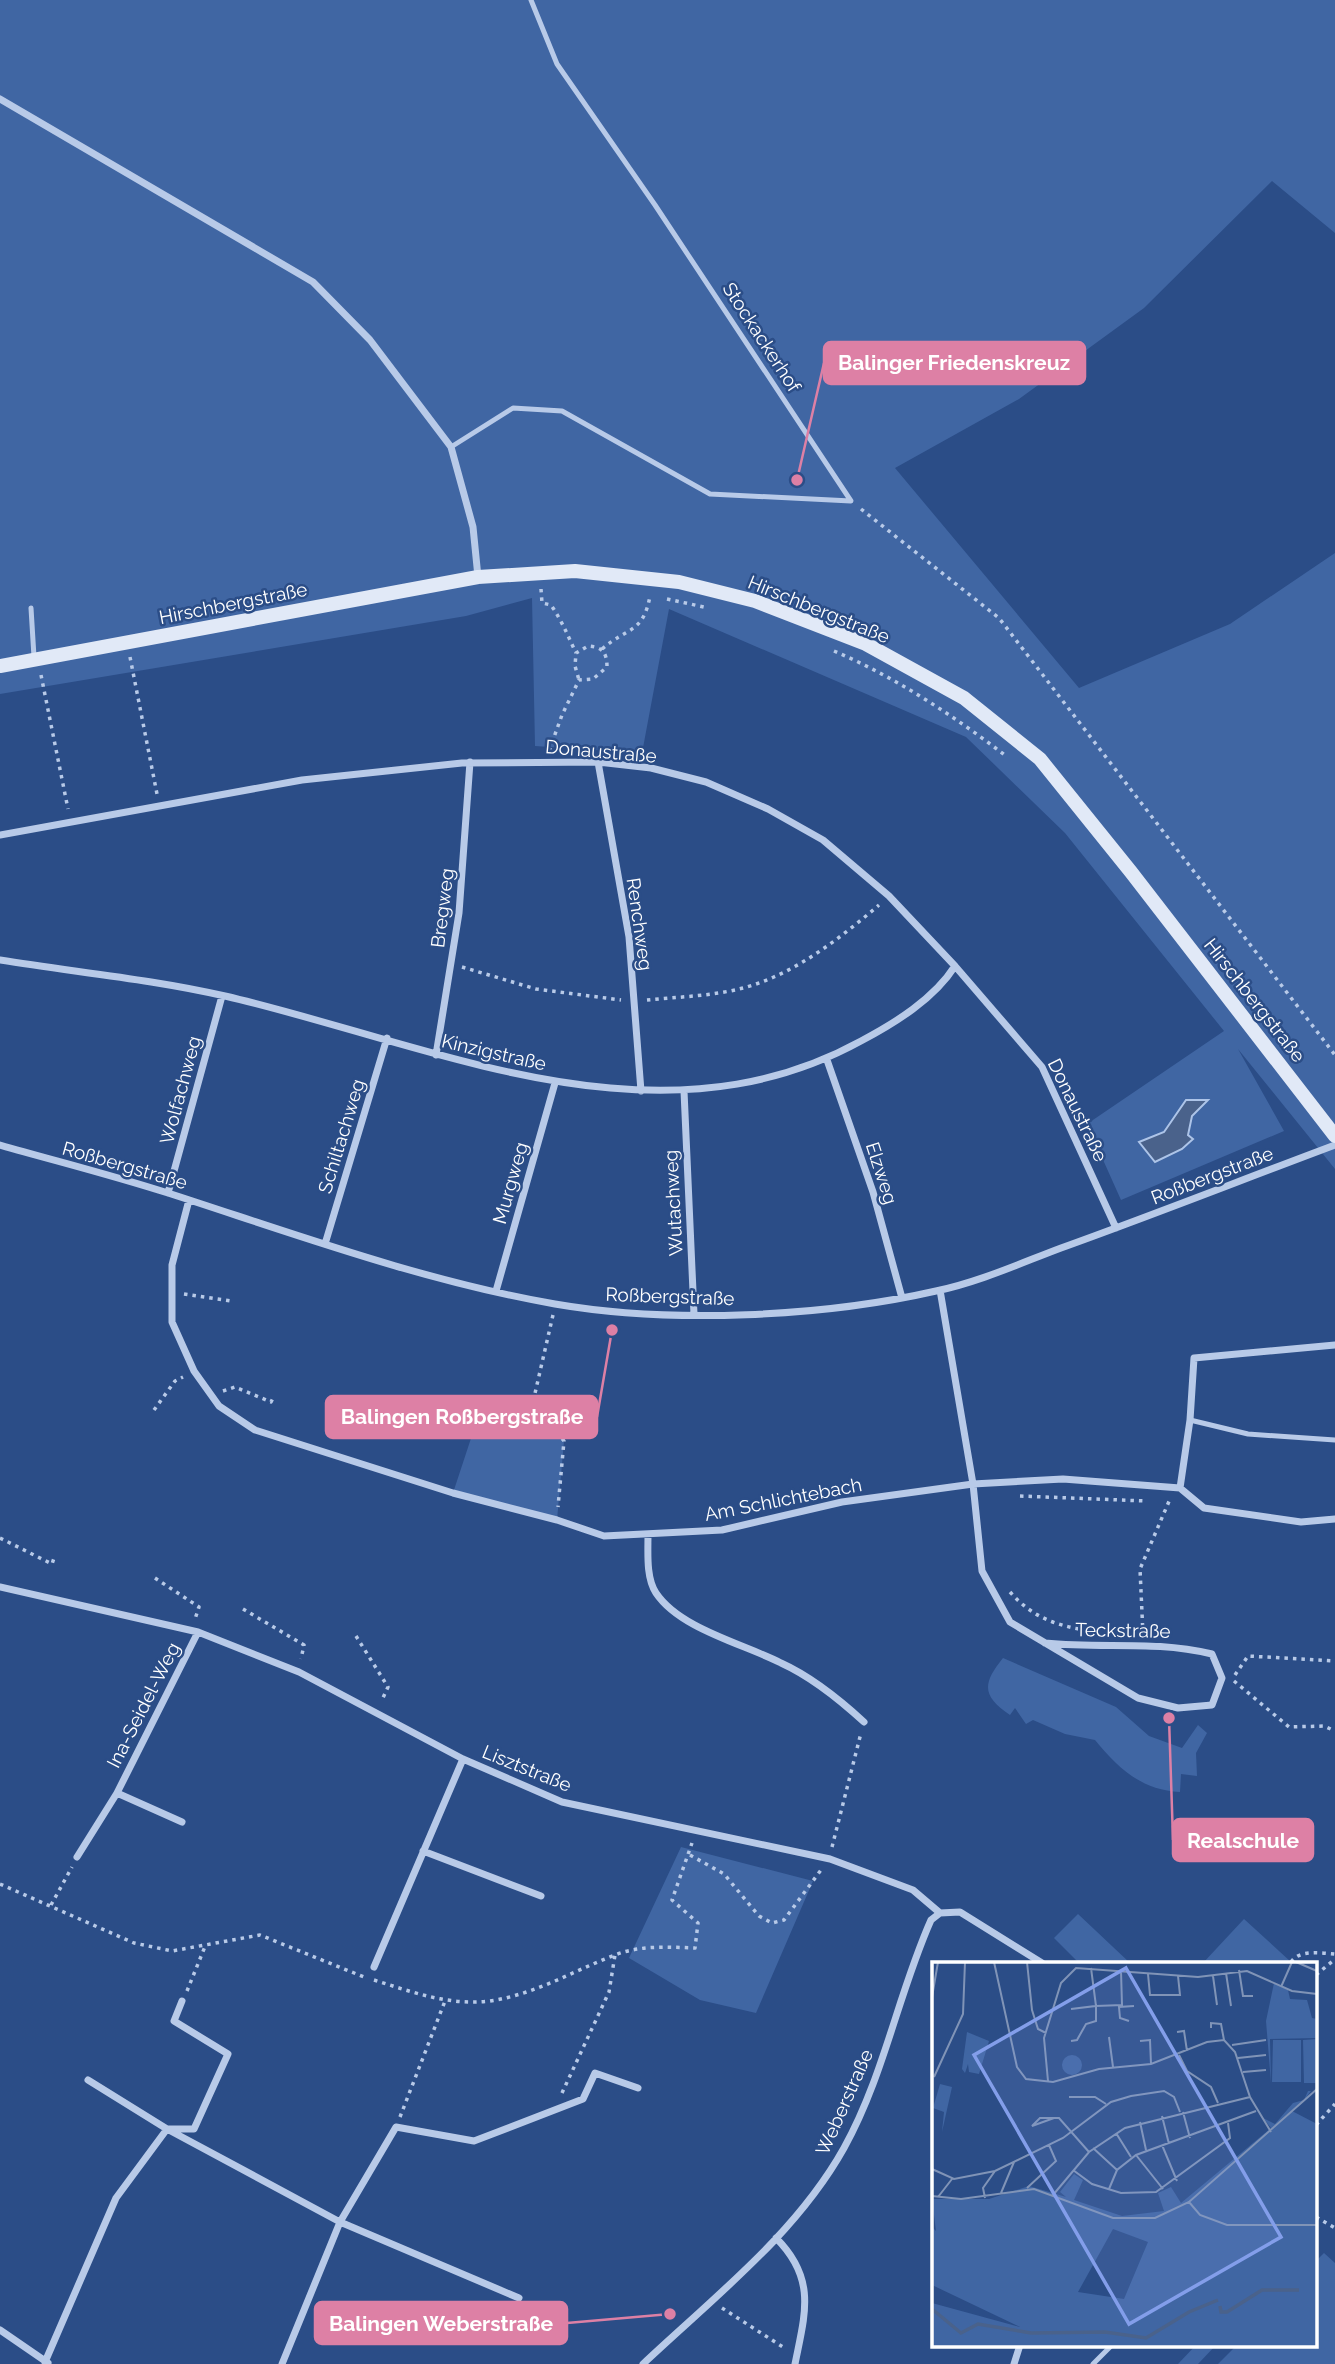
<svg xmlns="http://www.w3.org/2000/svg" width="1335" height="2364" font-family="Raleway,sans-serif">
<rect width="100%" height="100%" fill="#2b4d87"/>
<path fill="#4066a3" d="M 0,0 L 1335,0 L 1335,233 L 1272,181 L 1144,308 L 1019,399 L 895,468 L 1079,688 L 1230,624 L 1335,553 L 1335,1169 L 1238,1049 L 1284,1131 L 1121,1200 L 1087,1124 L 1224,1031 L 1065,833 L 966,737 L 669,609 L 642,753 L 535,746 L 532,598 L 466,616 L 0,694 Z
M 533,1402 L 564,1441 L 557,1520 L 453,1493 L 479,1414 Z
M 1003,1658 L 1116,1707 L 1149,1736 L 1182,1748 L 1198,1725 L 1207,1733 L 1196,1753 L 1197,1776 L 1181,1774 L 1180,1792 C 1141,1790 1118,1768 1095,1740 L 1065,1734 L 1033,1720 L 1026,1724 L 1015,1708 L 1010,1715 C 982,1696 982,1684 1003,1658 Z
M 681,1847 L 813,1881 L 756,2013 L 700,2000 L 629,1958 Z
M 1078,1914 L 1130,1963 L 1079,1963 L 1054,1938 Z
M 1244,1919 L 1291,1962 L 1292,1963 L 1203,1963 Z
M 1324,2253 L 1335,2263 L 1335,2364 L 1218,2364 L 1237,2345 L 1316,2345 L 1316,2261 Z
M 1196,2345 L 1216,2345 L 1198,2364 L 1178,2364 Z"/>
<path fill="#4a628b" stroke="#adc4e8" stroke-width="2" d="M 1186,1100 L 1208,1100 L 1192,1116 L 1188,1135 L 1193,1139 L 1182,1149 L 1155,1162 L 1139,1142 L 1164,1132 Z"/>
<g fill="none" stroke-linecap="round" stroke-linejoin="round">
<path stroke="#b8cae8" stroke-width="3.5" stroke-dasharray="3.5 5" stroke-linecap="butt" d="M 861,509 L 999,618 L 1335,1055
M 541,589 L 542,603 L 551,605 C 562,621 568,636 576,653
M 667,599 L 704,607
M 602,649 C 627,627 643,634 650,596
M 834,651 C 895,677 954,716 1006,756
M 130,657 L 157,794
M 41,675 L 68,809
M 549,751 L 562,715 L 579,680 L 593,679 L 607,667 C 607,652 602,647 588,646 L 576,653 L 575,666 L 579,680
M 462,967 L 536,989 L 621,1000
M 647,1000 C 677,997 713,996 743,988 C 795,974 839,939 879,905
M 184,1294 L 231,1301
M 553,1315 L 533,1402 L 564,1441 L 558,1507
M 223,1391 L 235,1387 L 271,1402 L 273,1398
M 154,1410 L 175,1381 L 183,1377
M 1020,1496 L 1146,1501
M 0,1538 L 52,1564 L 55,1555
M 155,1578 L 199,1607 L 195,1619
M 1010,1592 C 1031,1616 1054,1625 1085,1630
M 243,1609 L 304,1645 L 301,1659
M 1143,1635 L 1140,1569 L 1170,1499
M 356,1636 L 388,1687 L 382,1700
M 1235,1675 L 1248,1656 L 1335,1661
M 1234,1681 L 1289,1727 L 1324,1726 L 1335,1731
M 832,1847 L 861,1733
M 690,1855 L 724,1874 L 759,1916 L 772,1923 L 784,1920 L 821,1870
M 0,1884 L 134,1943 L 172,1951 L 260,1935 L 364,1977
M 51,1905 L 72,1867
M 1291,1962 C 1300,1949 1321,1953 1335,1954
M 1316,1975 L 1335,1959
M 374,1980 C 412,1992 449,2006 490,2001 C 536,1994 573,1971 615,1955 C 640,1945 669,1947 695,1948 L 698,1923 L 672,1900 L 692,1843
M 187,1991 L 206,1944
M 562,2093 L 609,1992 L 615,1955
M 400,2117 L 445,2001
M 1316,2125 L 1335,2104
M 1316,2217 L 1335,2228
M 722,2308 L 786,2349"/>
<path stroke="#b8cae8" stroke-width="5" d="M 451,447 L 513,408 L 562,411 L 710,494 L 851,501 L 655,205 L 557,64 L 531,0
M 31,608 L 34,657
M 1190,1420 L 1248,1434 L 1335,1440
M 1093,2364 L 1112,2345"/>
<path stroke="#b8cae8" stroke-width="7" d="M 0,99 L 313,282 L 370,340 L 451,447 L 473,527 L 478,577
M 598,762 L 629,937 L 641,1091
M 0,835 L 302,780 L 462,763 L 598,762 L 651,768 L 706,782 L 768,809 L 823,840 L 889,896 L 955,966 L 1042,1067 L 1116,1228
M 0,960 C 74,972 151,979 225,996 C 432,1044 655,1154 861,1041 C 895,1023 934,999 955,966
M 436,1055 L 459,913 L 470,762
M 827,1060 L 873,1192 L 902,1298
M 684,1091 L 694,1314
M 0,1145 C 56,1161 112,1175 168,1193 C 295,1234 423,1281 555,1304 C 671,1324 822,1317 936,1291 C 979,1282 1021,1263 1061,1248 C 1153,1215 1244,1179 1335,1145
M 168,1193 L 222,996
M 189,1200 L 172,1265 L 172,1322 L 194,1371 L 219,1406 L 255,1430 L 453,1493 L 557,1520 L 604,1536 L 722,1530 L 842,1502 L 973,1484 L 1063,1479 L 1180,1488 L 1204,1508 L 1301,1522 L 1335,1519
M 325,1244 L 387,1038
M 940,1290 L 973,1484 L 982,1571 L 1010,1622 L 1138,1698 L 1178,1708 L 1212,1705 L 1222,1678 L 1212,1654 C 1152,1640 1105,1649 1045,1643
M 496,1291 L 555,1083
M 1180,1488 L 1190,1420 L 1194,1358 L 1335,1345
M 648,1535 C 648,1553 646,1578 656,1593 C 680,1629 744,1644 781,1663 C 812,1677 839,1699 864,1722
M 0,1587 L 198,1632 L 299,1672 L 463,1759 L 562,1802 L 830,1859 L 913,1890 L 940,1913
M 182,1822 L 117,1793 L 198,1632
M 423,1851 L 541,1896
M 77,1857 L 117,1793
M 374,1967 L 463,1759
M 88,2080 L 167,2129 L 194,2129 L 228,2054 L 174,2021 L 182,2001
M 776,2238 C 817,2279 805,2314 795,2364
M 519,2298 L 340,2222 L 396,2127 L 474,2141 L 583,2099 L 595,2073 L 638,2088
M 0,2330 L 48,2363
M 45,2362 L 116,2198 L 167,2129 L 340,2222 L 282,2364
M 643,2364 C 714,2297 796,2234 844,2148 C 884,2076 898,1994 931,1920 L 940,1913 L 960,1912 L 1042,1963
M 1014,2364 L 1020,2345"/>
<path stroke="#e1e9f7" stroke-width="14" d="M 0,666 L 478,577 L 575,571 L 679,582 L 755,601 L 866,644 L 964,698 L 1040,759 L 1131,872 L 1335,1136"/>
</g>
<g text-anchor="middle" stroke-width="5" stroke-linejoin="round" paint-order="stroke">
<g font-size="19" fill="#fff" stroke="#2b4d87">
<text transform="translate(762 337) rotate(57)" y="7">Stockackerhof</text>
<text transform="translate(233 603) rotate(-11)" y="7">Hirschbergstraße</text>
<text transform="translate(819 609) rotate(22)" y="7">Hirschbergstraße</text>
<text transform="translate(601 751) rotate(5)" y="7">Donaustraße</text>
<text transform="translate(442 908) rotate(-83)" y="7">Bregweg</text>
<text transform="translate(640 924) rotate(82)" y="7">Renchweg</text>
<text transform="translate(1255 1000) rotate(52)" y="7">Hirschbergstraße</text>
<text transform="translate(494 1052) rotate(13)" y="7">Kinzigstraße</text>
<text transform="translate(180 1090) rotate(-75)" y="7">Wolfachweg</text>
<text transform="translate(1078 1110) rotate(64)" y="7">Donaustraße</text>
<text transform="translate(341 1136) rotate(-73)" y="7">Schiltachweg</text>
<text transform="translate(125 1165) rotate(16)" y="7">Roßbergstraße</text>
<text transform="translate(882 1173) rotate(72)" y="7">Elzweg</text>
<text transform="translate(1212 1175) rotate(-21)" y="7">Roßbergstraße</text>
<text transform="translate(510 1183) rotate(-74)" y="7">Murgweg</text>
<text transform="translate(673 1203) rotate(-93)" y="7">Wutachweg</text>
<text transform="translate(670 1296) rotate(2)" y="7">Roßbergstraße</text>
<text transform="translate(783 1499) rotate(-11)" y="7">Am Schlichtebach</text>
<text transform="translate(1123 1630) rotate(1)" y="7">Teckstraße</text>
<text transform="translate(143 1705) rotate(-63)" y="7">Ina-Seidel-Weg</text>
<text transform="translate(527 1768) rotate(22)" y="7">Lisztstraße</text>
<text transform="translate(844 2102) rotate(-66)" y="7">Weberstraße</text>
</g>
</g>
<g transform="translate(932 1962)">
<rect width="385" height="385" fill="#2b4d87"/>
<path d="M 342,21 L 356,28 L 358,37 L 375,38 L 380,56 L 385,57 L 385,76 L 338,77 L 339,121 L 334,59 ZM 35,70 L 57,79 L 47,112 L 37,110 L 36,102 L 33,111 L 30,107 ZM 385,77 L 385,121 L 372,121 L 371,78 ZM 341,78 L 369,78 L 369,120 L 340,120 ZM130 103a10 10 0 1 1 20 0a10 10 0 1 1-20 0ZM 8,122 L 20,125 L 10,170 L 12,150 L 1,146 ZM 376,129 L 379,129 L 369,142 L 360,149 L 385,162 L 385,385 L 0,385 L 0,341 L 88,365 L 0,323 L 0,265 L 4,269 L 0,237 L 57,237 L 97,224 L 134,235 L 128,230 L 142,212 L 151,218 L 142,238 L 190,254 L 232,249 L 226,231 L 239,225 L 249,241 L 339,166 L 331,156 L 343,162 L 361,141 L 372,138 ZM 181,267 L 216,280 L 192,337 L 146,330 Z" fill="#4066a3" fill-rule="evenodd"/>
<path fill="none" stroke="#4a628b" stroke-width="3.5" d="M 288,344 L 289,350 L 295,350 L 330,328 L 367,328M 0,347 L 29,371 L 46,362 L 99,371 L 173,370 L 214,376 L 257,350 L 286,338"/>
<path fill="none" stroke="#8094b7" stroke-width="2" d="M 62,0 L 85,105 L 94,117 L 121,120 L 167,107 L 219,102 L 275,80 L 292,78 L 303,90 L 318,135 L 339,170M 95,0 L 100,48 L 106,67 L 114,71M 364,0 L 385,9M 159,6 L 164,44 L 190,43 L 189,9M 307,8 L 311,34 L 321,34M 294,11 L 299,44M 216,12 L 218,33 L 248,33 L 246,14M 281,14 L 285,43M 349,25 L 360,0M 0,35 L 6,0M 139,47 L 164,44 L 164,59 L 154,62 L 145,78 L 139,79M 197,59 L 188,56 L 187,45 L 202,44M 279,66 L 279,61 L 289,62 L 292,78M 245,70 L 252,69 L 255,89M 177,75 L 181,105M 208,79 L 218,78 L 219,102M 300,83 L 334,78M 247,93 L 255,109 L 279,125 L 286,141M 306,96 L 334,93M 311,110 L 334,108M 2,115 L 31,52 L 33,0M 116,119 L 112,76 L 129,21 L 144,6 L 266,15 L 315,9 L 360,29 L 385,32M 137,135 L 163,135 L 174,142M 251,150 L 258,176M 230,154 L 237,182M 122,156 L 100,164 L 108,156 L 127,156 L 157,190M 208,160 L 214,188M 184,171 L 199,195M 230,183 L 245,219M 161,186 L 185,208M 204,193 L 231,227M 0,207 L 22,217 L 63,209 L 131,176 L 179,140 L 199,134 L 232,129 L 242,135 L 248,150M 141,208 L 160,222 L 189,231 L 224,230 L 298,176 L 296,161M 95,226 L 124,199 L 117,183M 177,227 L 185,208 L 204,193 L 324,149M 69,231 L 82,200M 121,233 L 157,190 L 193,166 L 318,135M 0,234 L 29,237 L 102,227 L 181,256 L 223,256 L 257,240 L 385,127M 6,235 L 20,217M 53,236 L 51,226 L 63,209M 257,240 L 268,253 L 295,263 L 385,263"/>
<path fill="#839eea" fill-opacity="0.15" stroke="#839eea" stroke-width="3.5" d="M 194,6 L 349,275 L 197,362 L 42,93 Z"/>
<rect width="385" height="385" fill="none" stroke="#fff" stroke-width="3.5"/>
</g>
<path fill="none" stroke="#dd80a5" stroke-width="2.5" d="M797 480L824 363M612 1330L597 1417M1169 1718L1173 1840M670 2314L567 2323"/>
<g fill="#dd80a5" stroke="#2b4d87" stroke-width="2.5">
<circle cx="797" cy="480" r="7"/>
<circle cx="612" cy="1330" r="7"/>
<circle cx="1169" cy="1718" r="7"/>
<circle cx="670" cy="2314" r="7"/>
</g>
<g fill="#dd80a5" stroke="#dd80a5" stroke-width="2.5">
<rect x="824" y="342" width="261" height="42" rx="7"/>
<rect x="326" y="1396" width="271" height="42" rx="7"/>
<rect x="1173" y="1819" width="140" height="42" rx="7"/>
<rect x="315" y="2302" width="252" height="42" rx="7"/>
</g>
<g font-size="21" text-anchor="middle" font-weight="bold" fill="#fff">
<text x="954" y="370">Balinger Friedenskreuz</text>
<text x="462" y="1424">Balingen Roßbergstraße</text>
<text x="1243" y="1848">Realschule</text>
<text x="441" y="2331">Balingen Weberstraße</text>
</g>
</svg>
